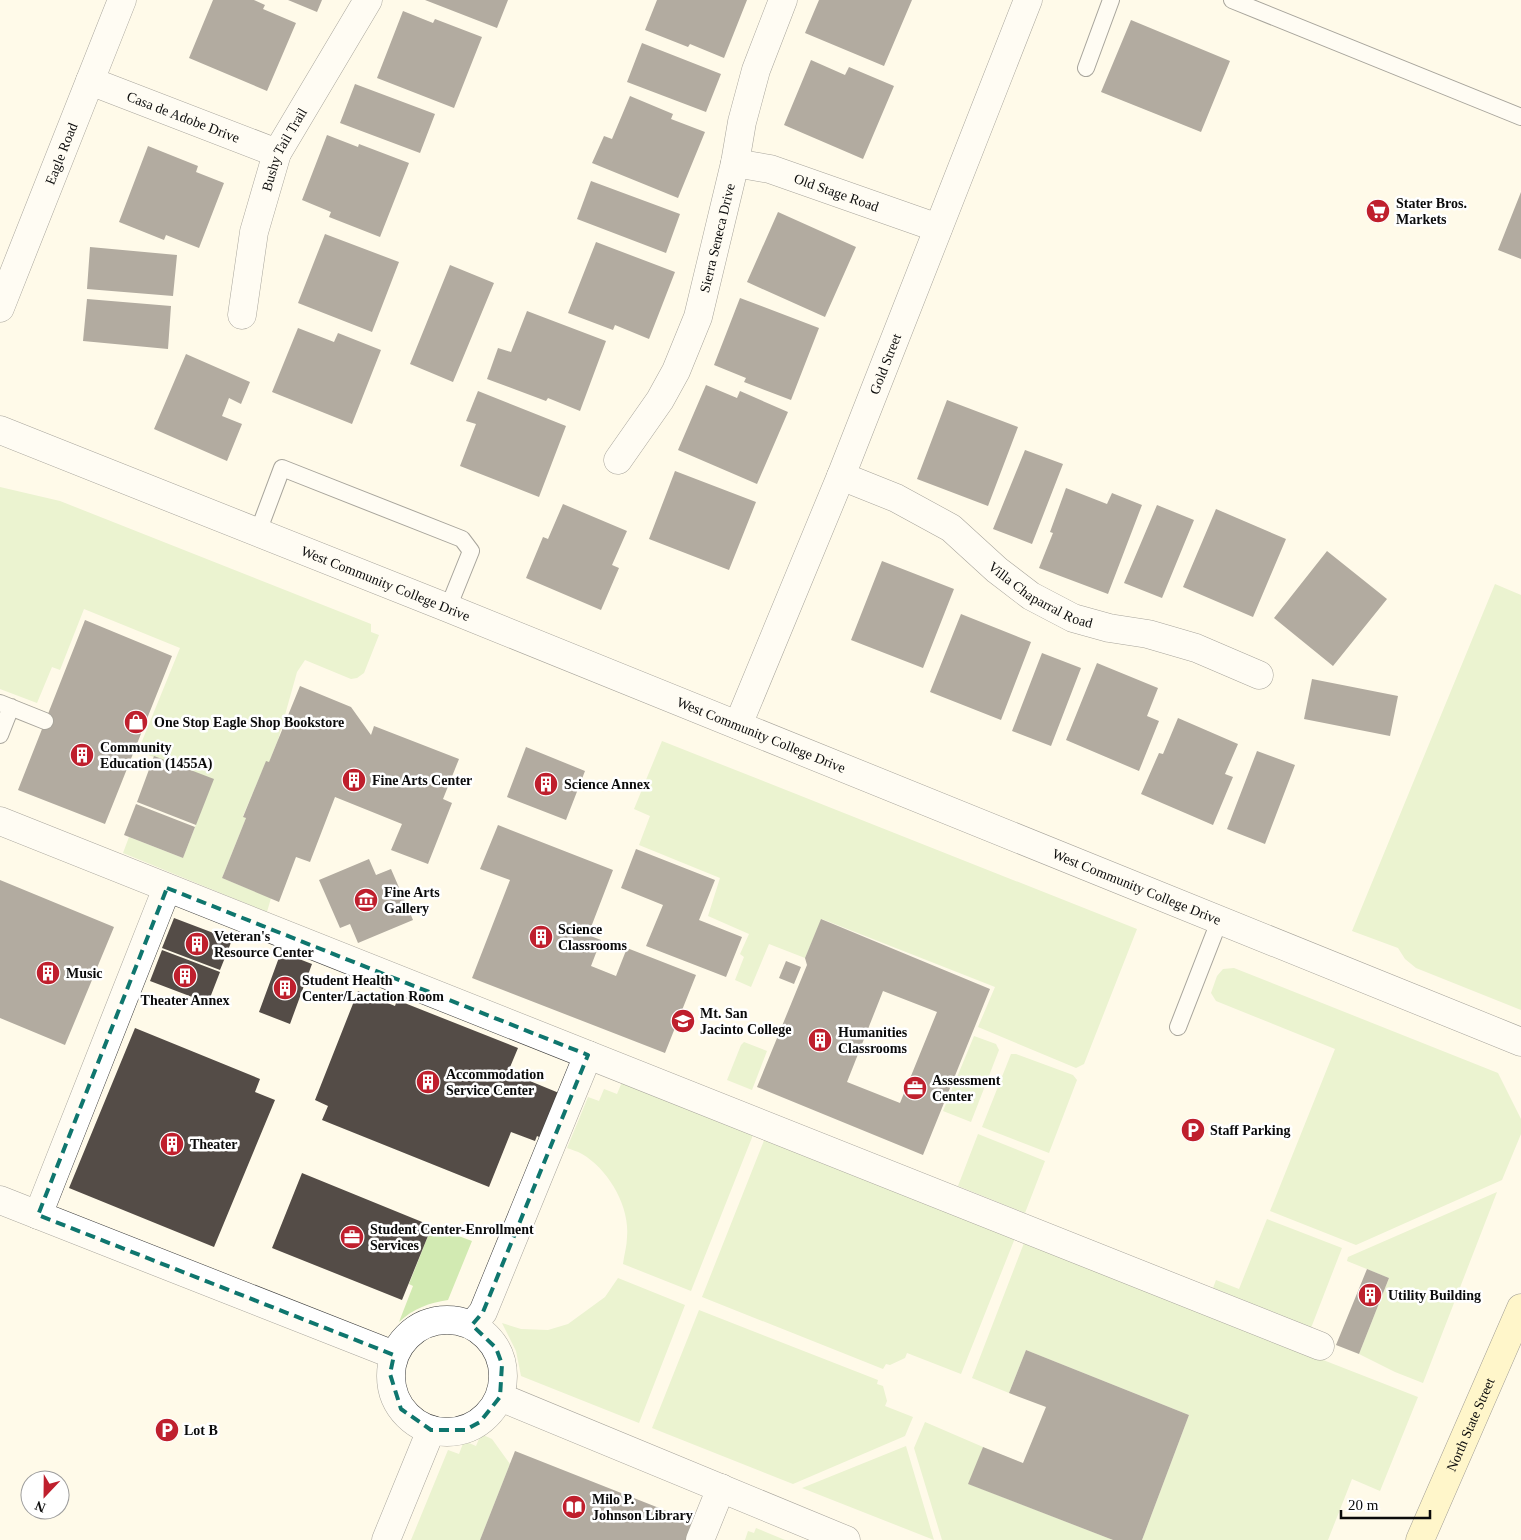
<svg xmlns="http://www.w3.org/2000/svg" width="1521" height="1540" font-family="'Times New Roman',serif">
<rect width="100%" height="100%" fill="#fffae9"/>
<path fill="#d2eab2" d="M 0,487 L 60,501 L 371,624 L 371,632 L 379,635 L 364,673 L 357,678 L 351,679 L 305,660 L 297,672 L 278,740 L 269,762 L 266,762 L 243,816 L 246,818 L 222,878 L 271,898 L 267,912 L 123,853 L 129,837 L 183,858 L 213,780 L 138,751 L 180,648 L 84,609 L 60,670 L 52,667 L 37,703 L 0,689 Z
M 1495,584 L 1521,595 L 1521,1010 L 1416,968 L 1405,959 L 1398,948 L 1352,931 Z
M 662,741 L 1137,929 L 1084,1064 L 1076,1068 L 978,1027 L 995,987 L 822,919 L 805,958 L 769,944 L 751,987 L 735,980 L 744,957 L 740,954 L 749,934 L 708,916 L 720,878 L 639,845 L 650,816 L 634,809 Z
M 1234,968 L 1498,1073 L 1521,1119 L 1521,1134 L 1502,1180 L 1356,1245 L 1270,1211 L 1335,1049 L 1216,1001 L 1211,993 L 1217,976 L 1223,969 Z
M 974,1036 L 996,1044 L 999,1050 L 971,1122 L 943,1111 Z
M 744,1042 L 767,1051 L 752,1090 L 727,1080 L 741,1045 Z
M 1011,1054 L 1016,1054 L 1073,1075 L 1077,1080 L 1049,1153 L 982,1127 Z
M 622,1082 L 753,1135 L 691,1291 L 623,1264 C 624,1255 627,1246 627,1237 C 630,1206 608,1169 582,1154 C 577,1151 572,1150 567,1148 L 588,1097 L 599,1101 L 604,1089 L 617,1094 Z
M 978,1134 L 1045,1161 L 1025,1213 L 958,1186 Z
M 765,1138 L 1015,1238 L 961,1374 L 907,1353 L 905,1358 L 890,1365 L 886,1364 L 883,1369 L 702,1297 Z
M 1497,1192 L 1423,1383 L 1395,1372 L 1359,1354 L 1389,1278 L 1347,1261 L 1348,1257 Z
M 1267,1219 L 1342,1248 L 1311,1328 L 1213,1288 L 1216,1280 L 1239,1289 Z
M 432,1226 L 472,1241 L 448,1300 C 429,1303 414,1308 399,1322 L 413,1286 L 409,1284 Z
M 1024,1243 L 1418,1397 L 1380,1491 L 1352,1479 L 1328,1540 L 1142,1540 L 1189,1415 L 1026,1350 L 1009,1393 L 972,1378 Z
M 618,1278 L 685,1305 L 639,1423 L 521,1376 L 516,1351 L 502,1323 L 521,1329 L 548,1330 L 568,1324 L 605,1297 Z
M 699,1310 L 878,1380 L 877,1384 L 883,1386 L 887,1401 L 885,1406 L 913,1417 L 905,1436 L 793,1484 L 652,1428 Z
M 925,1422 L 983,1447 L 969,1484 L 1113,1540 L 942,1540 L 914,1448 Z
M 481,1434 L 492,1439 L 510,1464 L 480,1540 L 411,1540 L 448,1450 L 459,1454 L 464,1441 L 476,1446 Z
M 906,1446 L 934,1540 L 802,1488 Z
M 756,1528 L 785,1540 L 745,1540 L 748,1531 L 754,1533 Z"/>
<path fill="#544c47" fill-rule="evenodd" d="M 213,0 L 254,0 L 265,5 L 263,9 L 296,23 L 267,91 L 189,58 Z
M 288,0 L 322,0 L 317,12 Z
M 425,0 L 508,0 L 497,28 Z
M 657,0 L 747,0 L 724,58 L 690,44 L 688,47 L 645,30 Z
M 819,0 L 912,0 L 884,66 L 805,33 Z
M 403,11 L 433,23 L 435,19 L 482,37 L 454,108 L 377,78 Z
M 1131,20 L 1230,61 L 1201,132 L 1101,92 Z
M 642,43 L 721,74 L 706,112 L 627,82 Z
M 811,60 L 845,75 L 849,67 L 894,86 L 863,159 L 784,125 Z
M 355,84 L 435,114 L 420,153 L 340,123 Z
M 630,96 L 673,114 L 671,119 L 705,132 L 678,198 L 592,163 L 604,136 L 612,139 Z
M 327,135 L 358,147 L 359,144 L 409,163 L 380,237 L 329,217 L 331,212 L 302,200 Z
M 148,146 L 198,166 L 196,172 L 224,183 L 199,248 L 166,235 L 164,240 L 119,222 Z
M 591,181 L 680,214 L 666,253 L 577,219 Z
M 1521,192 L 1521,259 L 1498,250 Z
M 778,212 L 856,247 L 825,317 L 747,282 Z
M 325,234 L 399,262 L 372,332 L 298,303 Z
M 596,242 L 675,272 L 649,339 L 615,325 L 613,330 L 568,313 Z
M 90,247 L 177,255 L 173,296 L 87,289 Z
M 450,265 L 494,283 L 453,382 L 410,364 Z
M 740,298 L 819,328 L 791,400 L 744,382 L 746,378 L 714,365 Z
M 87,299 L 171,306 L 168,349 L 83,341 Z
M 527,311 L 606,341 L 580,411 L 548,398 L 546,401 L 487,379 L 498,348 L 511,352 Z
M 298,328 L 334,342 L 338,333 L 381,350 L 352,424 L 272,392 Z
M 186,354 L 250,382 L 241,404 L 229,398 L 222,416 L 242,424 L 227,461 L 154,429 Z
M 706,385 L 737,398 L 740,391 L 788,412 L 757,484 L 678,450 Z
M 478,391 L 566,426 L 539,497 L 460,466 L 476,424 L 466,421 Z
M 947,400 L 1018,427 L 988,506 L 917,479 Z
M 1025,450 L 1063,464 L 1032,544 L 993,529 Z
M 675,471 L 756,502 L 729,570 L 649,539 Z
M 1066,488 L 1107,504 L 1112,493 L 1142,505 L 1108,594 L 1039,568 L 1053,533 L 1050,532 Z
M 563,504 L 627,531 L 612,565 L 619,568 L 601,610 L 526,578 L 543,537 L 548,539 Z
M 1157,505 L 1194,520 L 1162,598 L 1124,583 Z
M 1216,509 L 1286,539 L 1253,617 L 1183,587 Z
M 1327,551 L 1387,599 L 1333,666 L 1274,618 Z
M 882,561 L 954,589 L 923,668 L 851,640 Z
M 961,614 L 1031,642 L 1001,720 L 930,692 Z
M 85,620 L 172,656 L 105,824 L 18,790 Z
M 1042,653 L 1081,668 L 1051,746 L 1012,731 Z
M 1097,663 L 1158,688 L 1147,716 L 1159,721 L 1139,771 L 1066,740 Z
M 1312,679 L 1398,696 L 1390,736 L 1304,719 Z
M 300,686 L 351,707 L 371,735 L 374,726 L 459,759 L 443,799 L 452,803 L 428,864 L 391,850 L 402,824 L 335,797 L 310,862 L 296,857 L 279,902 L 222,878 L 246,818 L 243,817 L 266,761 L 269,762 Z
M 1178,718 L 1238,744 L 1225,774 L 1233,777 L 1213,825 L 1141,794 L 1159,753 L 1163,754 Z
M 526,747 L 585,771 L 566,820 L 507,797 Z
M 1257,751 L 1295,765 L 1265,844 L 1227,829 Z
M 154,756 L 214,779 L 196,825 L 137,802 Z
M 136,804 L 195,827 L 183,858 L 124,835 Z
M 498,825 L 613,870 L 588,935 L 601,940 L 591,966 L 616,976 L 627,948 L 696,975 L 665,1053 L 472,978 L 510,880 L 480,869 Z
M 636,849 L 715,880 L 699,920 L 742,937 L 726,977 L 646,946 L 663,905 L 621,888 Z
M 369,859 L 376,875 L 391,869 L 413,920 L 358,943 L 350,924 L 340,928 L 319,880 Z
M 0,880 L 114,927 L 65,1045 L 0,1018 Z
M 174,918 L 232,940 L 220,970 L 162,948 Z
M 821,919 L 990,989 L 923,1155 L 757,1087 L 807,965 L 805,958 ZM 883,991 L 937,1012 L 900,1103 L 847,1082 Z
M 162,950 L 220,972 L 208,1003 L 150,981 Z
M 281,952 L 312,964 L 290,1024 L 259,1012 Z
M 786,961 L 801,967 L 794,984 L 779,978 Z
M 358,991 L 395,1006 L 397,1000 L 518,1048 L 508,1072 L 559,1093 L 541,1138 L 537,1136 L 535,1141 L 511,1132 L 489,1187 L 322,1120 L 328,1106 L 315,1100 Z
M 135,1028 L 260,1079 L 255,1092 L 275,1100 L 214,1247 L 69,1188 Z
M 302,1173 L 432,1226 L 402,1300 L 272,1248 Z
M 1367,1269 L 1389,1278 L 1359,1354 L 1336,1345 Z
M 1026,1350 L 1189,1415 L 1142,1540 L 1113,1540 L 968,1484 L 983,1447 L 1023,1463 L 1046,1407 L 1009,1393 Z
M 515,1451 L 697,1523 L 690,1540 L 480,1540 Z"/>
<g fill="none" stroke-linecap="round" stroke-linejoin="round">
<g stroke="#3e3e3e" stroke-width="18">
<path id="lane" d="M 1232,0 L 1521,117
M 1086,68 L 1111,0
M 258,532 L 282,468 L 462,539 L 471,551 L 448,608
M 0,703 L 45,721
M 0,735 L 11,707
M 1178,1027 L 1220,919"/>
</g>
<g stroke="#3e3e3e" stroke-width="29">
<g id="street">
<path id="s1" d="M 90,81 L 277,153"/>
<path id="s2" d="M 735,163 L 770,169 L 938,228"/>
<path id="s3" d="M 0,308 L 122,0"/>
<path id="s4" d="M 242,315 L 254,232 L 277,153 L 368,0"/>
<path id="s5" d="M 0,430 L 448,608 L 1521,1042"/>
<path id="s6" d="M 618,460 L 660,400 L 676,371 L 698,317 L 735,163 L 742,122 L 756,70 L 783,0"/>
<path id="s7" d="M 841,476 L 896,498 L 951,528 L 997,570 L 1031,596 L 1073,618 L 1109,628 L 1148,634 L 1196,648 L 1259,675"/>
<path id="s8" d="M 738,725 L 841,476 L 1028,0"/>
<path d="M 0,821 L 1320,1346"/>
<path d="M 0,1200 L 394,1355"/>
<path d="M 38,1215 L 167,888"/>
<circle cx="447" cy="1376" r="56"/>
<path d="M 472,1325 L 483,1312 L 588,1055"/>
<path d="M 500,1397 L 846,1540"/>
<path d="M 386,1540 L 431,1430"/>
<path d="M 700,1540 L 721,1488"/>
</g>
</g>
<g stroke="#2d2d2d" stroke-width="29">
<g id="secondary">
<path id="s9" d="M 1420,1540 L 1521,1308"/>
</g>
</g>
<use href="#lane" stroke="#fff" stroke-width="16"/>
<use href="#street" stroke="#fff" stroke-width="28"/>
<use href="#secondary" stroke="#fff1a4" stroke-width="28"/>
</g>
<path d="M0 0H1521V1540H0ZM 167,888 L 588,1055 L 483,1312 L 472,1325 L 496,1348 L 502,1364 L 500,1397 L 480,1422 L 465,1430 L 431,1430 L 401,1409 L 390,1374 L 394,1355 L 38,1215 Z" fill="#fffae9" fill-opacity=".55" fill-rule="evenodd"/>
<path fill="none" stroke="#0f766e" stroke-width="4" stroke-dasharray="10 6" stroke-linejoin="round" d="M 167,888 L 588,1055 L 483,1312 L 472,1325 L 496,1348 L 502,1364 L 500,1397 L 480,1422 L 465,1430 L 431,1430 L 401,1409 L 390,1374 L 394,1355 L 38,1215 Z"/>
<defs>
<g id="supermarket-disc" transform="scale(1.25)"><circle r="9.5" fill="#bf1f2d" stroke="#fff"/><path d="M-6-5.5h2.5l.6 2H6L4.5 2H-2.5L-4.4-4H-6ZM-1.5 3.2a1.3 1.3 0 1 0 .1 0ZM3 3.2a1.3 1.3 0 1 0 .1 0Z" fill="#fff"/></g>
<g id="shop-disc" transform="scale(1.25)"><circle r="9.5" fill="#bf1f2d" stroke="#fff"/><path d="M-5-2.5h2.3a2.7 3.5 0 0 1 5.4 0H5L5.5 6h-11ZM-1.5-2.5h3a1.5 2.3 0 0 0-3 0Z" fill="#fff"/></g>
<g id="building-disc" transform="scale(1.25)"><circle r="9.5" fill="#bf1f2d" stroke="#fff"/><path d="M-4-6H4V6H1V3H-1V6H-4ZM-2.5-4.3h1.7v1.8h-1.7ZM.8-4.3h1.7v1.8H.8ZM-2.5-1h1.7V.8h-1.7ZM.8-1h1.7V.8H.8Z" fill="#fff"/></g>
<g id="museum-disc" transform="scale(1.25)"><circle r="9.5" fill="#bf1f2d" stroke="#fff"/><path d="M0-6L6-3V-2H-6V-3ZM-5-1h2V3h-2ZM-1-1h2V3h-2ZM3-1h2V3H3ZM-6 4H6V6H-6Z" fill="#fff"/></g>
<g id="university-disc" transform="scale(1.25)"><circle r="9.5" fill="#bf1f2d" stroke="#fff"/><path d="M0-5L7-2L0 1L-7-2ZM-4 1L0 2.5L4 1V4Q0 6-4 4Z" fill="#fff"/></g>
<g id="office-disc" transform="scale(1.25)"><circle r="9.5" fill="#bf1f2d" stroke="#fff"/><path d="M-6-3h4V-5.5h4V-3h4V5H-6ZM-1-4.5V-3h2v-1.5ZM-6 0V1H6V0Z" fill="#fff"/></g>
<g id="parking-disc" transform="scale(1.25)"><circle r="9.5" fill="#bf1f2d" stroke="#fff"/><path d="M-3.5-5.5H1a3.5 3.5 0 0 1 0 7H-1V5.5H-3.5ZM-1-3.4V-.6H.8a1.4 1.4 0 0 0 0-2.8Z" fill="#fff"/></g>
<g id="library-disc" transform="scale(1.25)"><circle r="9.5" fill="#bf1f2d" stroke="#fff"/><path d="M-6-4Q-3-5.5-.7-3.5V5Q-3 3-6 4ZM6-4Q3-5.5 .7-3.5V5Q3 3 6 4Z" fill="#fff"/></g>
</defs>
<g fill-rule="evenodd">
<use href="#supermarket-disc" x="1378" y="211"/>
<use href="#shop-disc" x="136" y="722"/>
<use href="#building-disc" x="82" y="755"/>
<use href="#building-disc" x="354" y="780"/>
<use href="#building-disc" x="546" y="784"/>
<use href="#museum-disc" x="366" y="900"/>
<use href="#building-disc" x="541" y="937"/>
<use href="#building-disc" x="197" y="944"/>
<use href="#building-disc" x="48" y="973"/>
<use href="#building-disc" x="185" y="976"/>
<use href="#building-disc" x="285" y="988"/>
<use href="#university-disc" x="683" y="1021"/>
<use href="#building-disc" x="820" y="1040"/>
<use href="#building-disc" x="428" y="1082"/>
<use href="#office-disc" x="915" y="1088"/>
<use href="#parking-disc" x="1193" y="1130"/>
<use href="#building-disc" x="172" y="1144"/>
<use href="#office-disc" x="352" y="1237"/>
<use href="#building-disc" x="1370" y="1295"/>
<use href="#parking-disc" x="167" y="1430"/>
<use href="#library-disc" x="574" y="1507"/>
</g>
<g text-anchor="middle" stroke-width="5" stroke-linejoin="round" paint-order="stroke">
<g font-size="14" fill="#0b0b0b" stroke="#fff">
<text dy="5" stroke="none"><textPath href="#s1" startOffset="100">Casa de Adobe Drive</textPath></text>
<text dy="5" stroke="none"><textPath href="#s4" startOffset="172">Bushy Tail Trail</textPath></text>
<text dy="5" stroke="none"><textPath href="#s3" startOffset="166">Eagle Road</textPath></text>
<text dy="5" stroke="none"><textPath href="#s2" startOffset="106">Old Stage Road</textPath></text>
<text dy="5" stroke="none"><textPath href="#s6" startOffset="246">Sierra Seneca Drive</textPath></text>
<text dy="5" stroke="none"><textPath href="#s8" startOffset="390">Gold Street</textPath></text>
<text dy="5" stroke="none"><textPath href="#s5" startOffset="415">West Community College Drive</textPath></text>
<text dy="5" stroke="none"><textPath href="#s7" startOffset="235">Villa Chaparral Road</textPath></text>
<text dy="5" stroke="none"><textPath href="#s5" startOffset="820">West Community College Drive</textPath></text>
<text dy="5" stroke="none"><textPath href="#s5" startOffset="1225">West Community College Drive</textPath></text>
<text dy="5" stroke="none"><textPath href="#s9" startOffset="126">North State Street</textPath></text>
</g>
<g font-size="14" font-weight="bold" fill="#0b0b0b" stroke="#fff" text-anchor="start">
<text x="1396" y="208">Stater Bros.<tspan x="1396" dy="16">Markets</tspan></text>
<text x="154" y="727">One Stop Eagle Shop Bookstore</text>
<text x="100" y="752">Community<tspan x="100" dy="16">Education (1455A)</tspan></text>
<text x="372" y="785">Fine Arts Center</text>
<text x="564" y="789">Science Annex</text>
<text x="384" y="897">Fine Arts<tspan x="384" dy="16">Gallery</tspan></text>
<text x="558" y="934">Science<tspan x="558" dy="16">Classrooms</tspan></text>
<text x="214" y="941">Veteran's<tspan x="214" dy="16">Resource Center</tspan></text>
<text x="66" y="978">Music</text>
<text x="302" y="985">Student Health<tspan x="302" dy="16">Center/Lactation Room</tspan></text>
<text x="185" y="1005" text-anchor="middle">Theater Annex</text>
<text x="700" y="1018">Mt. San<tspan x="700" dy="16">Jacinto College</tspan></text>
<text x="838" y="1037">Humanities<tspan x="838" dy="16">Classrooms</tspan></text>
<text x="446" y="1079">Accommodation<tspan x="446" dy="16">Service Center</tspan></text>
<text x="932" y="1085">Assessment<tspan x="932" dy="16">Center</tspan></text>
<text x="1210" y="1135">Staff Parking</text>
<text x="190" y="1149">Theater</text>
<text x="370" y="1234">Student Center-Enrollment<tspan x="370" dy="16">Services</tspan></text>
<text x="1388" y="1300">Utility Building</text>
<text x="184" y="1435">Lot B</text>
<text x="592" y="1504">Milo P.<tspan x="592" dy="16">Johnson Library</tspan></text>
</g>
</g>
<g transform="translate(45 1495) rotate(202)"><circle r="24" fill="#ffffff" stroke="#9d9d9d"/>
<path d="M0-4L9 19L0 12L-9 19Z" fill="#bf1f2d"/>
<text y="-8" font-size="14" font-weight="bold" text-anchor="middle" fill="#0b0b0b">N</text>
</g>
<path d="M1341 1510v8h89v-8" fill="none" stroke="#0b0b0b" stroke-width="2.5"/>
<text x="1348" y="1510" font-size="15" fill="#0b0b0b" stroke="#ffffff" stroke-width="4" paint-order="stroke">20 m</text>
</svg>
